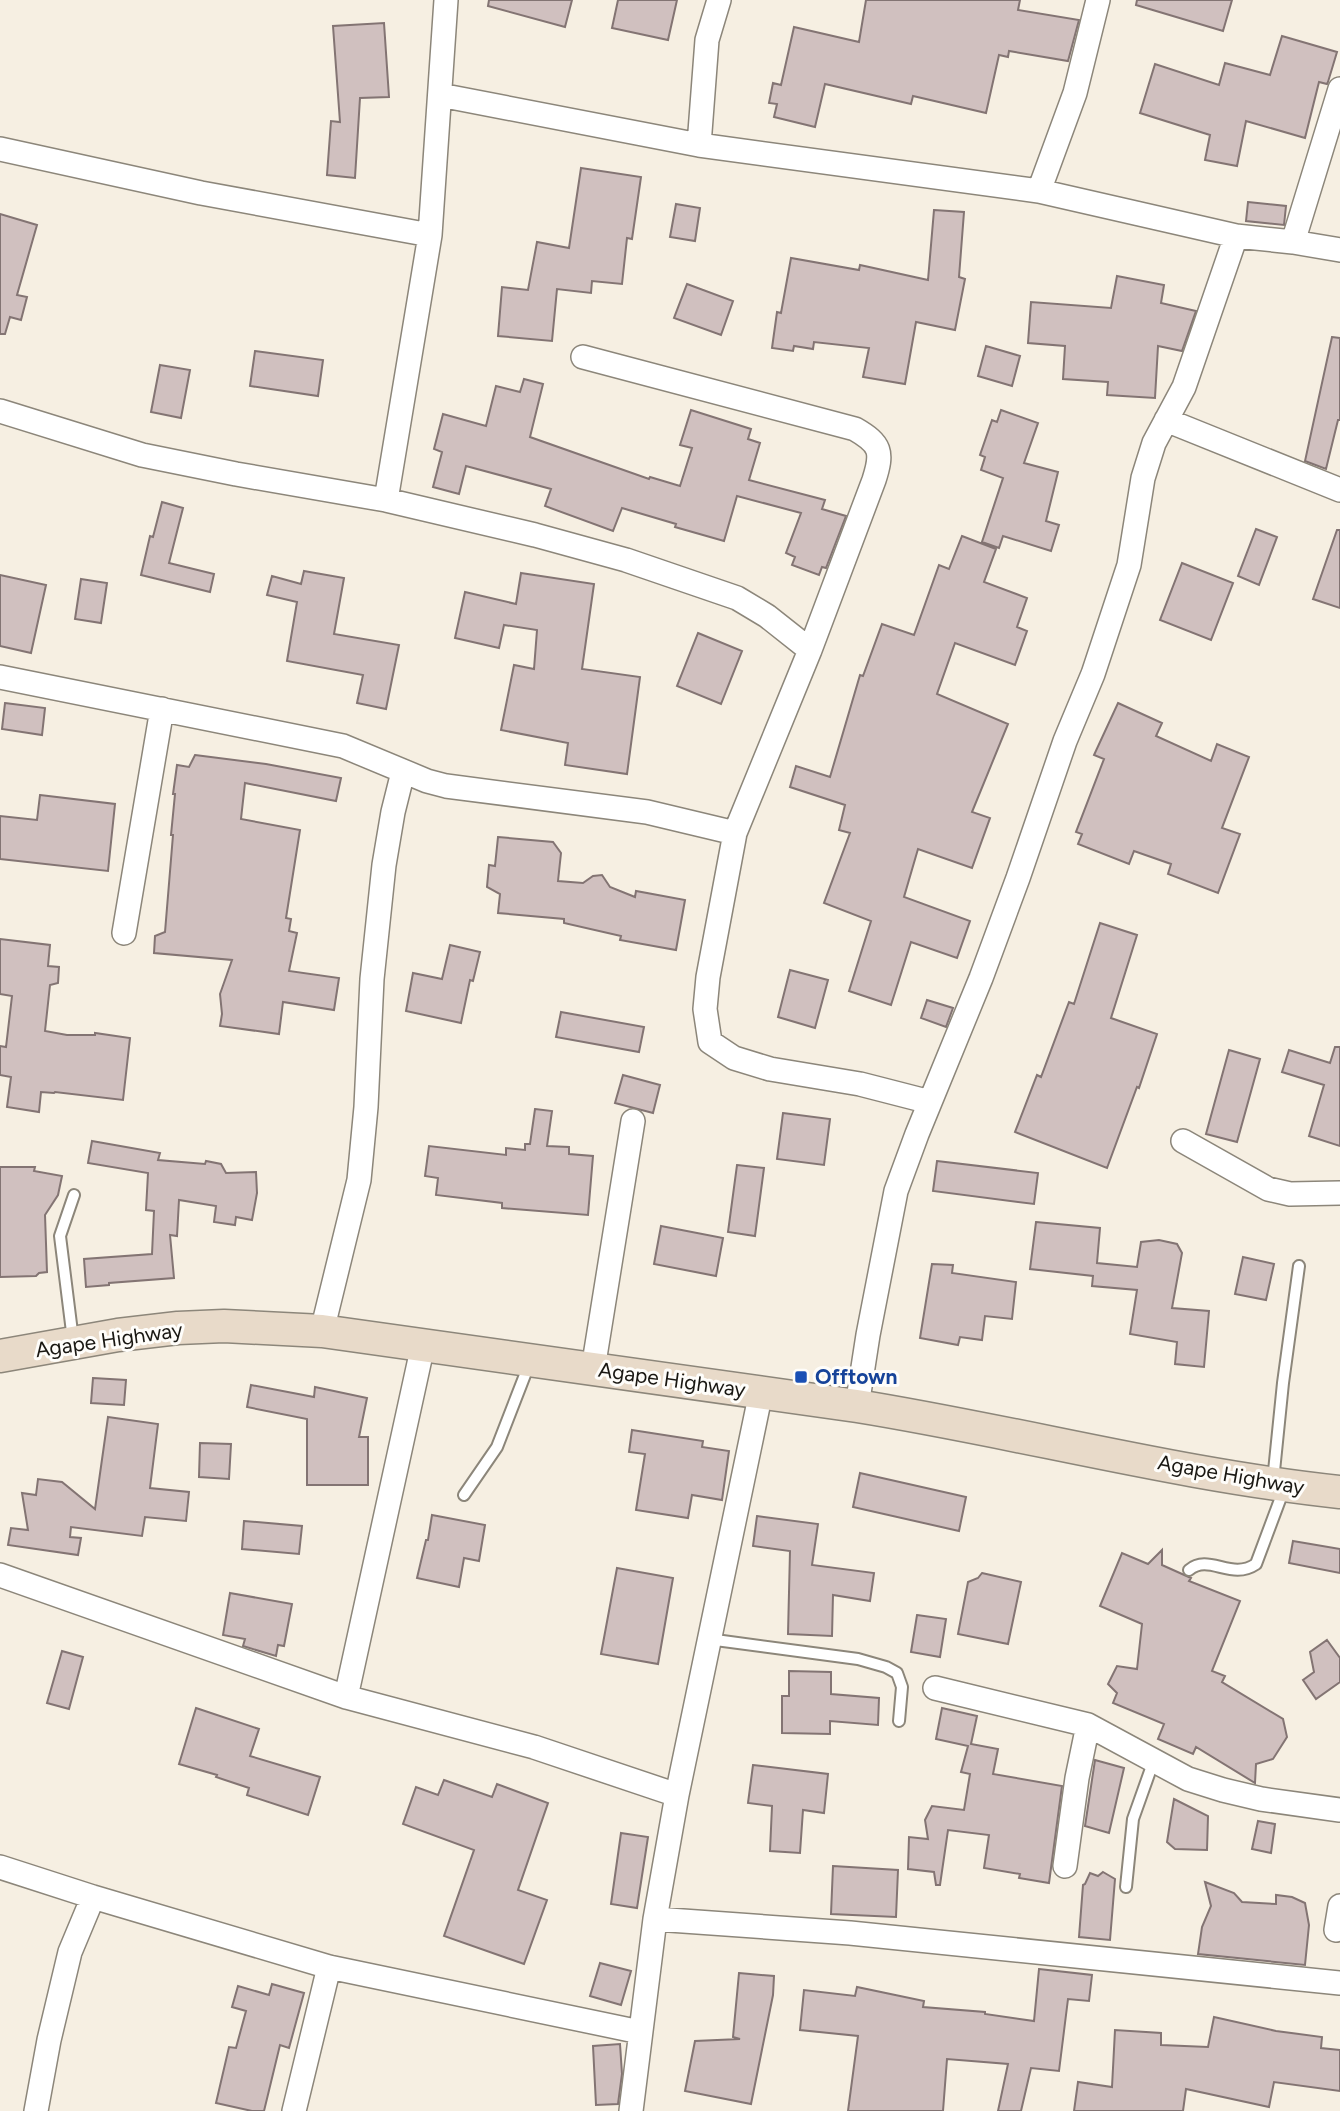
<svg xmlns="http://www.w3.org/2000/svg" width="1340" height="2111" font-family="Figtree,sans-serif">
<rect width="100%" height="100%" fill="#f6efe2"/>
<path fill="#d0c0bf" stroke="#837473" stroke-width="2" d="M 489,0 L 572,0 L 565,27 L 488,6 Z
M 618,0 L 677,0 L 668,40 L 612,28 Z
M 866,0 L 1020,0 L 1018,10 L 1079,20 L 1068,61 L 1009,51 L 1008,57 L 999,55 L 986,113 L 913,96 L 911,104 L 825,84 L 815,127 L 774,117 L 777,104 L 769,103 L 773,83 L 781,85 L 794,27 L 859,42 Z
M 1137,0 L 1232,0 L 1223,31 L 1136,5 Z
M 384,23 L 389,97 L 360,98 L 355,178 L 327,175 L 331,121 L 340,122 L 333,26 Z
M 1282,36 L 1337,52 L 1328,82 L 1327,84 L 1319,82 L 1305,138 L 1246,121 L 1237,166 L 1205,160 L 1210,135 L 1140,113 L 1155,64 L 1219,85 L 1225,63 L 1270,75 Z
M 581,168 L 641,177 L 632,239 L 627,238 L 622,284 L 592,281 L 591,293 L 557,289 L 552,341 L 498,336 L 502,287 L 528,290 L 537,242 L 569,248 Z
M 1248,202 L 1286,206 L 1284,225 L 1246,221 Z
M 676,204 L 700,208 L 695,241 L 670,237 Z
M 934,210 L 964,212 L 959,277 L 965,279 L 955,330 L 916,322 L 905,384 L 863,377 L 869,348 L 814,342 L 813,349 L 794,346 L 793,351 L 772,348 L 777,312 L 781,313 L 791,258 L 859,270 L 860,265 L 928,280 Z
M 0,214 L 37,225 L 17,295 L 27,297 L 21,320 L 10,317 L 5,334 L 0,334 Z
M 1117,276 L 1164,285 L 1161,303 L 1196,311 L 1182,351 L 1158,346 L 1155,398 L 1107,395 L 1108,382 L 1063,379 L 1065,346 L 1028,343 L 1031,302 L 1111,308 Z
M 687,284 L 733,301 L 721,335 L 674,318 Z
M 1332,337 L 1340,338 L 1340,420 L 1338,420 L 1326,469 L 1305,461 Z
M 986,346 L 1020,356 L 1012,386 L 978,376 Z
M 255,351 L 323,360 L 318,396 L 250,386 Z
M 160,365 L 190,370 L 181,418 L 151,412 Z
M 524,379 L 543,384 L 530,437 L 649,479 L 650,477 L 680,486 L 692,448 L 680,445 L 691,410 L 751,429 L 748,439 L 760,443 L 749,480 L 825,500 L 822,509 L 846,516 L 826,568 L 822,567 L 819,575 L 792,565 L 795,557 L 786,553 L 801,513 L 737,496 L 724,541 L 675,527 L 676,524 L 622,508 L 613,531 L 545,506 L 551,489 L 466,466 L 459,494 L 433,487 L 442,452 L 434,449 L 443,414 L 486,426 L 496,386 L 520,392 Z
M 1001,410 L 1038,423 L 1024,463 L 1058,472 L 1046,521 L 1059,525 L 1051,551 L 1003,536 L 999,548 L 982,542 L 1003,478 L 981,470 L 985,457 L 980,455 L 992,420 L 997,422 Z
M 162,502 L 183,508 L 169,563 L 214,574 L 210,592 L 141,575 L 150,536 L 153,537 Z
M 1256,529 L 1277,537 L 1259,585 L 1238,576 Z
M 1337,530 L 1340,530 L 1340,608 L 1313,599 Z
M 962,536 L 996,549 L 984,582 L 1027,598 L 1017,627 L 1027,631 L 1015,665 L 955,643 L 937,694 L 1008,724 L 972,812 L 990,818 L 972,868 L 918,849 L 904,897 L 970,921 L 957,958 L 911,942 L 891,1005 L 849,991 L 871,921 L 824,903 L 850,833 L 839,830 L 845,805 L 790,787 L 796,766 L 830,777 L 860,675 L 863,676 L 882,624 L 914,635 L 939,565 L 949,569 Z
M 1182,563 L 1233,583 L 1211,640 L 1160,620 Z
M 304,571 L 344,578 L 334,634 L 399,645 L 386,709 L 357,703 L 363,675 L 287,661 L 297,602 L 267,595 L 272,576 L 301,584 Z
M 521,573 L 594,584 L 582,669 L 640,677 L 627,774 L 565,765 L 568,743 L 501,730 L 514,665 L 534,669 L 537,630 L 504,625 L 499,648 L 455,638 L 465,592 L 516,604 Z
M 0,575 L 46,585 L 31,653 L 0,646 Z
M 81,579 L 107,583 L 101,623 L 75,619 Z
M 698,633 L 742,651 L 721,704 L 677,686 Z
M 5,703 L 45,708 L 42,735 L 2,729 Z
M 1118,703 L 1162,723 L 1156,736 L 1211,761 L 1217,744 L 1249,757 L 1222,828 L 1240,834 L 1218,893 L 1168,874 L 1171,864 L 1134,851 L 1129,864 L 1078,844 L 1082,834 L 1076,832 L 1104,759 L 1094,755 Z
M 195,755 L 266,764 L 341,778 L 336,801 L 245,783 L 241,819 L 300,830 L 286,918 L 291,919 L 289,931 L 297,933 L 289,971 L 339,978 L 334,1010 L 283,1002 L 279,1034 L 220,1026 L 222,1014 L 220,994 L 232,960 L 154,953 L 155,936 L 165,932 L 173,835 L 171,835 L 175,794 L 173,794 L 177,765 L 189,767 Z
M 40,795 L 115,804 L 108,871 L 0,859 L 0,816 L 37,820 Z
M 498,837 L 553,842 L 561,853 L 558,881 L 583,883 L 593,876 L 602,875 L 610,887 L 635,897 L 636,891 L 685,900 L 676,950 L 620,940 L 621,936 L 564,923 L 564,919 L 498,913 L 500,894 L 487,887 L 489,865 L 495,866 Z
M 1100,923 L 1137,935 L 1111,1018 L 1157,1034 L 1139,1088 L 1137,1087 L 1107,1168 L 1015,1132 L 1037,1075 L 1041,1077 L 1069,1002 L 1074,1004 Z
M 0,939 L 50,945 L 48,966 L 59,967 L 58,983 L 50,985 L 45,1031 L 67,1035 L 95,1035 L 95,1033 L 130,1038 L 123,1100 L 55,1092 L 54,1093 L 41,1092 L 39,1112 L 7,1107 L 11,1077 L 0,1075 L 0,1046 L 6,1047 L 12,996 L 0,994 Z
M 450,945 L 480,952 L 473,981 L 470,980 L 461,1023 L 406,1011 L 413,973 L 442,979 Z
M 790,970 L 828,980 L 815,1028 L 778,1017 Z
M 927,1000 L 953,1008 L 946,1027 L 921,1018 Z
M 561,1012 L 644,1027 L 639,1052 L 556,1037 Z
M 1335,1047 L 1340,1047 L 1340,1146 L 1309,1136 L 1324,1085 L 1282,1072 L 1289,1050 L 1330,1063 Z
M 1229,1050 L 1260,1059 L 1237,1142 L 1206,1134 Z
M 623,1075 L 660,1085 L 653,1113 L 615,1103 Z
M 535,1109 L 552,1111 L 547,1146 L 569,1147 L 569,1154 L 593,1156 L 588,1215 L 502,1208 L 502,1203 L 436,1195 L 438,1178 L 425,1176 L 429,1146 L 506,1155 L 506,1148 L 525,1150 L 525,1144 L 530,1144 Z
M 783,1113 L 830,1119 L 824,1165 L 777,1159 Z
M 92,1141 L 160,1153 L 158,1160 L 205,1164 L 206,1161 L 221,1164 L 226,1173 L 256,1172 L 257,1193 L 252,1220 L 236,1217 L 235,1225 L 214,1222 L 216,1206 L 179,1200 L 177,1236 L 170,1235 L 174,1278 L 109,1283 L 109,1285 L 86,1287 L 84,1259 L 152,1254 L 154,1211 L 146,1210 L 148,1173 L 88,1163 Z
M 937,1161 L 1038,1173 L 1034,1204 L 933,1191 Z
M 737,1165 L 764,1168 L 755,1236 L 728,1232 Z
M 0,1167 L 35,1167 L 34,1171 L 62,1176 L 58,1195 L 45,1215 L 47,1272 L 39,1273 L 36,1276 L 0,1277 Z
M 1036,1222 L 1100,1228 L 1097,1263 L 1137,1267 L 1141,1242 L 1159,1240 L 1177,1244 L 1182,1253 L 1172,1308 L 1209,1311 L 1204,1367 L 1175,1364 L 1177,1342 L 1130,1334 L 1137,1290 L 1092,1286 L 1093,1276 L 1030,1269 Z
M 661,1226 L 723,1238 L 716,1276 L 654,1264 Z
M 1243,1257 L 1274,1264 L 1266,1300 L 1235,1294 Z
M 932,1264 L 953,1265 L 952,1273 L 1016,1282 L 1012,1319 L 985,1316 L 982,1340 L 960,1337 L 958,1345 L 920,1338 Z
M 93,1378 L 126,1380 L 124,1405 L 91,1403 Z
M 251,1385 L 314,1397 L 315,1387 L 367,1398 L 359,1437 L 368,1437 L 368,1485 L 307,1485 L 307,1419 L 247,1407 Z
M 108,1417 L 158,1424 L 150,1488 L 189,1492 L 186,1521 L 145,1517 L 142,1536 L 71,1527 L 70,1537 L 81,1538 L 78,1555 L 8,1545 L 11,1528 L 28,1530 L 22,1493 L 36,1495 L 38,1479 L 62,1482 L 95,1509 Z
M 632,1430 L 703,1441 L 702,1447 L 729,1451 L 722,1500 L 692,1495 L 688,1518 L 636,1510 L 645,1454 L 629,1452 Z
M 200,1443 L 231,1444 L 229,1479 L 199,1477 Z
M 860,1473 L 966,1497 L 959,1531 L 853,1507 Z
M 432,1515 L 485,1525 L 479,1561 L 464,1558 L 459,1587 L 417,1578 L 426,1540 L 428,1540 Z
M 757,1516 L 818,1524 L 812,1565 L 874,1573 L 870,1601 L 833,1595 L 832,1636 L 788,1634 L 790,1551 L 753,1546 Z
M 244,1521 L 302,1526 L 299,1554 L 242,1549 Z
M 1293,1541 L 1340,1549 L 1340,1573 L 1289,1563 Z
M 1162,1550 L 1162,1565 L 1191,1578 L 1189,1581 L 1240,1601 L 1212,1671 L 1225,1676 L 1222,1682 L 1283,1719 L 1287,1737 L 1273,1759 L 1256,1764 L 1255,1783 L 1196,1747 L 1193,1754 L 1158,1739 L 1164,1724 L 1113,1703 L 1117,1693 L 1108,1684 L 1117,1666 L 1137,1669 L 1142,1624 L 1100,1606 L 1122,1553 L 1148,1564 Z
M 617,1568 L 673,1578 L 658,1664 L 601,1654 Z
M 982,1573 L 1021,1582 L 1008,1644 L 958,1634 L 968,1582 L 978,1578 Z
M 230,1593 L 292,1604 L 284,1646 L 278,1645 L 276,1656 L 243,1646 L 245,1639 L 223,1635 Z
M 917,1615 L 946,1619 L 940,1657 L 911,1652 Z
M 1327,1640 L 1340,1658 L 1340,1682 L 1316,1699 L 1303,1680 L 1314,1672 L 1310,1652 Z
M 62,1651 L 83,1657 L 69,1709 L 47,1703 Z
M 789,1671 L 831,1672 L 831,1694 L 879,1698 L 878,1725 L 830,1721 L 830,1734 L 782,1733 L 782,1696 L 789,1696 Z
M 196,1708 L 259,1729 L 250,1756 L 320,1777 L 308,1815 L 247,1795 L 249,1788 L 216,1777 L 217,1775 L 179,1764 Z
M 942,1708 L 977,1716 L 971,1744 L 998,1749 L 993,1774 L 1062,1786 L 1049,1883 L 1019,1878 L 1020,1874 L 984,1868 L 989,1835 L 948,1830 L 940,1885 L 936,1885 L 934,1872 L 908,1869 L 909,1837 L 928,1839 L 925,1820 L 932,1806 L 964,1810 L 970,1774 L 961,1772 L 968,1746 L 936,1739 Z
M 1095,1760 L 1124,1768 L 1109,1833 L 1085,1826 Z
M 753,1765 L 828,1774 L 824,1813 L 803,1810 L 800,1853 L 770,1851 L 772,1806 L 748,1803 Z
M 444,1780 L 492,1797 L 497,1784 L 548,1803 L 518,1890 L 547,1900 L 524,1964 L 444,1936 L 474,1850 L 403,1824 L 416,1787 L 438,1795 Z
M 1174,1799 L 1208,1816 L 1207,1850 L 1175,1849 L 1167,1842 Z
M 1258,1821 L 1275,1824 L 1271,1853 L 1252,1849 Z
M 621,1833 L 648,1837 L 637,1908 L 611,1904 Z
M 833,1866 L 898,1870 L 896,1917 L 831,1914 Z
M 1103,1872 L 1115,1879 L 1110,1940 L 1079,1937 L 1083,1885 L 1085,1884 L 1090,1873 L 1098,1876 Z
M 1205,1882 L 1234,1893 L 1242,1902 L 1276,1904 L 1276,1895 L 1292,1897 L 1305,1903 L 1309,1925 L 1305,1965 L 1198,1954 L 1202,1927 L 1211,1906 Z
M 600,1963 L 631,1971 L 621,2005 L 590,1996 Z
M 1039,1969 L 1092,1975 L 1089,2001 L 1068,1999 L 1059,2071 L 1031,2068 L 1021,2111 L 998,2111 L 1008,2064 L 947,2059 L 943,2111 L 848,2111 L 858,2036 L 800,2030 L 804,1990 L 855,1996 L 857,1987 L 924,2001 L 923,2007 L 985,2012 L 985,2014 L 1034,2021 Z
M 739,1973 L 774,1976 L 773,1995 L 751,2104 L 685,2091 L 695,2041 L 740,2039 L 733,2037 Z
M 272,1984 L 304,1993 L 289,2048 L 280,2045 L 264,2111 L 252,2111 L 216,2103 L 229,2047 L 236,2048 L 246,2011 L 232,2007 L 238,1986 L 269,1995 Z
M 1214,2017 L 1276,2031 L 1322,2037 L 1321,2048 L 1340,2050 L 1340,2091 L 1274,2082 L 1269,2107 L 1186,2089 L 1183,2111 L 1074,2111 L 1078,2082 L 1112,2087 L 1115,2030 L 1161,2033 L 1161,2045 L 1208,2047 Z
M 620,2044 L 622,2074 L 618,2104 L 596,2105 L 593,2046 Z"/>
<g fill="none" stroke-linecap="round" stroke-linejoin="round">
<g stroke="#8c867a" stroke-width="14">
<path id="lane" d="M 73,1340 L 60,1236 L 74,1195
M 1273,1481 L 1283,1383 L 1299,1266
M 464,1495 L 497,1447 L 530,1362
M 1189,1570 C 1209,1553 1231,1581 1256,1564 L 1284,1489
M 708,1639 L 858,1659 L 886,1667 L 897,1673 L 902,1687 L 899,1721
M 1126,1887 L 1133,1819 L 1154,1760"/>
</g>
<g stroke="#8c867a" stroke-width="26">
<path id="street" d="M 440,95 L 699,145 L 1039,191 L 1236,236 L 1293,242 L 1340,250
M 699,145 L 707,40 L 719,0
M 0,149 L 201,193 L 430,235
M 1039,191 L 1075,93 L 1098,0
M 1293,242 L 1340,89
M 583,357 L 855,429 C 881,444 883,452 874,480 L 810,650 L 735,833 L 708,977 L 705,1009 L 710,1042 L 734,1058 L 770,1069 L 860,1084 L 930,1102
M 0,411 L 142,455 L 236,474 L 386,500 L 535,535 L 626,560 L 737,598 L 767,616 L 810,650
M 1166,420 L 1340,490
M 386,500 L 430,235 L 446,0
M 0,677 L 343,746 L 427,781 L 446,786 L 647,812 L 735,833
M 124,933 L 162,709
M 1183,1141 L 1268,1189 L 1290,1194 L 1340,1193
M 322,1331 L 359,1180 L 366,1107 L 372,979 L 384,865 L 393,812 L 403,772
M 593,1369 L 633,1121
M 857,1406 L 868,1335 L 896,1191 L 917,1134 L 981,978 L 1018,878 L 1065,741 L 1093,674 L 1129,565 L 1143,478 L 1154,443 L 1184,387 L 1236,236
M 0,1575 L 346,1697 L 534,1747 L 677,1795
M 935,1688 L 1088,1725 L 1188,1779 L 1223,1790 L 1261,1799 L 1340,1810
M 346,1697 L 423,1345
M 1065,1866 L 1077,1778 L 1088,1725
M 0,1867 L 93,1897 L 329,1967 L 640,2032
M 655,1919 L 850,1933 L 1340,1983
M 1336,1930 L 1340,1906
M 36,2111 L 49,2040 L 70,1952 L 93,1897
M 294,2111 L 329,1967
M 631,2111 L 655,1919 L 677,1795 L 761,1392"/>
</g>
<g stroke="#8c867a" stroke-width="35">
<path id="secondary" d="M 0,1356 L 118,1335 L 178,1328 L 224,1326 L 322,1331 L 857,1406 C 1019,1432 1178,1475 1340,1492"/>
</g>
<use href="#lane" stroke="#fff" stroke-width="10"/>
<use href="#street" stroke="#fff" stroke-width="23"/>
<use href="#secondary" stroke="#e8dac9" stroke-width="32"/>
</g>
<rect fill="#1a4fb4" stroke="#fefdfa" stroke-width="2.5" x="794" y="1370" width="14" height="14" rx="3.5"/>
<g text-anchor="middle" stroke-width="6" stroke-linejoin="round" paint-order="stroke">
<g font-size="21" fill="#191712" stroke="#fefdfa">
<text transform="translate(109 1340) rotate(-8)" y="7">Agape Highway</text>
<text transform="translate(672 1380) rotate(8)" y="7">Agape Highway</text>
<text transform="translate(1231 1475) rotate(10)" y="7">Agape Highway</text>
</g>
<g font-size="21" font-weight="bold" fill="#164399" stroke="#fefdfa" text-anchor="start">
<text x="815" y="1384">Offtown</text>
</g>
</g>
</svg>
